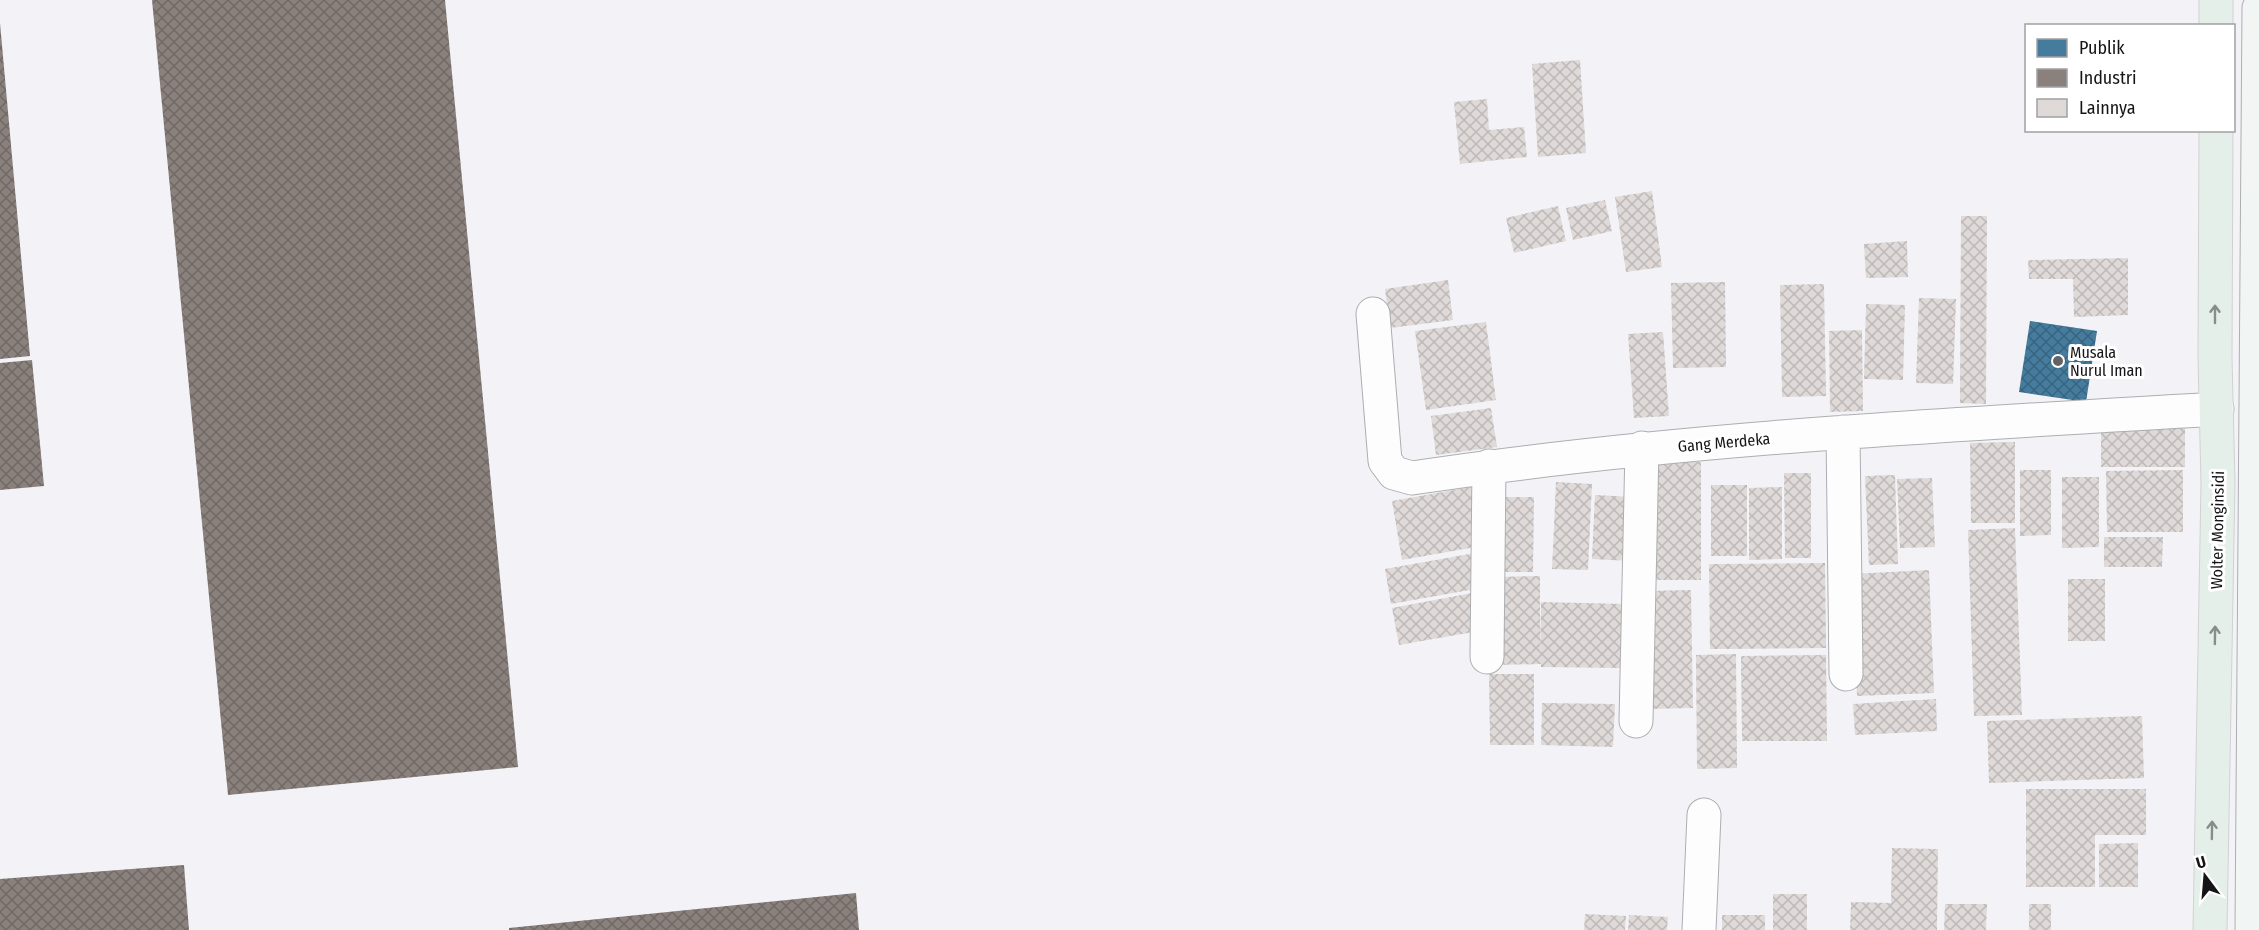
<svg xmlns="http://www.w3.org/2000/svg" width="2259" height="930" font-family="'Fira Sans Condensed',sans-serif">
<defs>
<pattern id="public-cross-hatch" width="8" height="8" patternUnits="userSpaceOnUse" patternTransform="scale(1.5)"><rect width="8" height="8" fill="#457b9d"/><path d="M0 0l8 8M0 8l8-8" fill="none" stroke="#38647f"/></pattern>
<pattern id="industry-cross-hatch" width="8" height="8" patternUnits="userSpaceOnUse" patternTransform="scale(1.5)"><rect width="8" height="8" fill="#8a817c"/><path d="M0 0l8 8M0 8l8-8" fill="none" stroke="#706865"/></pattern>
<pattern id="building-cross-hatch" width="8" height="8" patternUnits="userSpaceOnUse" patternTransform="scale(1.5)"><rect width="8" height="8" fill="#dfd9d8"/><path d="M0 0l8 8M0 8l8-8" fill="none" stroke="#beb9b9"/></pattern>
</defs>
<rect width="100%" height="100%" fill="#f3f3f7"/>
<path fill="url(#public-cross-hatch)" d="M 2030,321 L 2097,331 L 2086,402 L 2019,392 Z"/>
<path fill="url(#industry-cross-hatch)" d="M 152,0 L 445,0 L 518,767 L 228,795 Z
M 0,23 L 30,356 L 0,359 Z
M 32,360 L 44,486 L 0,490 L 0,363 Z
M 184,865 L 189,930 L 0,930 L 0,879 Z
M 856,893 L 859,930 L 509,930 L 509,928 Z"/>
<path fill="url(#building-cross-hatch)" d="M 1580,60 L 1586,153 L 1538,157 L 1532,64 Z
M 1487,99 L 1489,130 L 1524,127 L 1527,157 L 1460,164 L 1454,102 Z
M 1652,191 L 1662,267 L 1626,272 L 1615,197 Z
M 1605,200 L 1612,231 L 1573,240 L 1566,208 Z
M 1558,206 L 1566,241 L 1514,253 L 1506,218 Z
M 1961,216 L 1987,216 L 1986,404 L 1960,403 Z
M 1907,241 L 1908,277 L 1866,278 L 1864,244 Z
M 2128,258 L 2128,315 L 2074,317 L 2073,279 L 2029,279 L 2028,260 Z
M 1448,280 L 1453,320 L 1390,328 L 1385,289 Z
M 1725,282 L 1726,367 L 1673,368 L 1671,283 Z
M 1824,284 L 1826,396 L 1782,397 L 1780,285 Z
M 1919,298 L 1956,299 L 1953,384 L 1916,383 Z
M 1866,304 L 1905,305 L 1903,380 L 1864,379 Z
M 1486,322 L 1496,400 L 1426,410 L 1415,331 Z
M 1862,330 L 1863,411 L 1830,412 L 1829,331 Z
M 1663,332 L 1669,416 L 1634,418 L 1628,334 Z
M 1491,408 L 1497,447 L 1436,455 L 1431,416 Z
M 2185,421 L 2185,467 L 2101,467 L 2101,422 Z
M 2015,442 L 2015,523 L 1971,523 L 1970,443 Z
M 1649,462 L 1701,462 L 1701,580 L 1649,580 Z
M 2020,470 L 2051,470 L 2051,535 L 2020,536 Z
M 2183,470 L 2183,532 L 2107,532 L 2106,471 Z
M 1784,473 L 1811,473 L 1811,558 L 1785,558 Z
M 1895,475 L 1898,564 L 1869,565 L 1865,476 Z
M 2062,477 L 2099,477 L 2099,547 L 2062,548 Z
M 1932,478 L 1935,547 L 1900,548 L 1897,479 Z
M 1556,482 L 1592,484 L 1588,570 L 1552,569 Z
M 1711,485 L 1747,485 L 1747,556 L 1711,556 Z
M 1471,487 L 1481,546 L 1402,560 L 1392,501 Z
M 1782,487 L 1782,559 L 1749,560 L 1749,488 Z
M 1595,495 L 1633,497 L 1630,561 L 1592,559 Z
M 1499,497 L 1534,497 L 1533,572 L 1498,572 Z
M 2015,528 L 2022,715 L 1974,716 L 1968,530 Z
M 2104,537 L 2163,537 L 2162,567 L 2104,567 Z
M 1475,553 L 1481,588 L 1391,604 L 1385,569 Z
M 1825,563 L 1826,648 L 1710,649 L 1709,564 Z
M 1929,570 L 1934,693 L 1857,696 L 1852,574 Z
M 1540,576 L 1540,656 L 1541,602 L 1625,604 L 1624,668 L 1541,667 L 1541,664 L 1496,665 L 1495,577 Z
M 2068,579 L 2105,579 L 2105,641 L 2068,641 Z
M 1691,590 L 1693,708 L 1647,709 L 1646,591 Z
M 1472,593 L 1479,631 L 1399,645 L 1392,608 Z
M 1736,654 L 1737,768 L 1697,769 L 1696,655 Z
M 1826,655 L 1827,741 L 1742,741 L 1741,656 Z
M 1489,674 L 1534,674 L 1534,745 L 1490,745 Z
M 1936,699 L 1937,731 L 1855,735 L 1853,704 Z
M 1542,703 L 1615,704 L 1613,747 L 1541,745 Z
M 2142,716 L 2144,778 L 1989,783 L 1987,721 Z
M 2026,789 L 2146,789 L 2146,835 L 2095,835 L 2095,887 L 2026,887 Z
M 2138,843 L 2138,887 L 2099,887 L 2099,844 Z
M 1892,848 L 1938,849 L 1937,930 L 1850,930 L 1851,902 L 1891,903 Z
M 1773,894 L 1807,894 L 1807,930 L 1773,930 Z
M 1945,904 L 1987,904 L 1986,930 L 1944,930 Z
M 2029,904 L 2051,904 L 2051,930 L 2029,930 Z
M 1585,914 L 1626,916 L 1625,930 L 1584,930 Z
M 1629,915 L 1668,917 L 1667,930 L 1628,930 Z
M 1722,915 L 1765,915 L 1765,930 L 1722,930 Z"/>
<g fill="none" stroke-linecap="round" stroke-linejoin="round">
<g stroke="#adaeb1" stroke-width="35">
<path id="street" d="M 1373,314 L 1385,461 L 1394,473 L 1412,478 C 1679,438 1948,425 2217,409
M 1843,432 L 1846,674
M 1487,657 L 1489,466
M 1636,721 L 1642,448
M 1699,930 L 1704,815"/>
</g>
<g stroke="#adaeb1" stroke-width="35">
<path id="secondary" d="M 2252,930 L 2259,8"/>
</g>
<g stroke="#d1d1d2" stroke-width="35">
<path id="primary" d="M 2216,26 L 2216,0
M 2210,930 L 2218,484 L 2215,358 L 2216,130"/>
</g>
<use href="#street" stroke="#fdfdfe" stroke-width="33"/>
<use href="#secondary" stroke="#f1f6f4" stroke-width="33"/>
<use href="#primary" stroke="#e5efe9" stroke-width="33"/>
</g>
<defs><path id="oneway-shaft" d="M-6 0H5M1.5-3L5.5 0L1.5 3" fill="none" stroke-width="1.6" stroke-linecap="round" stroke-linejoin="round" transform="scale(1.5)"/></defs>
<g stroke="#878d8b">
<use href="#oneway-shaft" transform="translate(2215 314) rotate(-90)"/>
<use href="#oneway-shaft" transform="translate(2215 635) rotate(-89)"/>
<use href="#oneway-shaft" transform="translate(2212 830) rotate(-89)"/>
</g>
<circle fill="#636366" stroke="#fff" stroke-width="2" cx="2058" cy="361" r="6"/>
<g text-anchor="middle" stroke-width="6" stroke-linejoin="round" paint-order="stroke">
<g font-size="16" fill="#151518" stroke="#fff" text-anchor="start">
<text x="2070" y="358">Musala<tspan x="2070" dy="18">Nurul Iman</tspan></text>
</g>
<g font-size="16" fill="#151518" stroke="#fff">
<text transform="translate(1724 442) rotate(-5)" y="6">Gang Merdeka</text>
<text transform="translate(2217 530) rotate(-89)" y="6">Wolter Monginsidi</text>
</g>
</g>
<rect x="2025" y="24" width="210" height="108" fill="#ffffff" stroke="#a1a1a3" stroke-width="1.5"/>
<rect x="2037" y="39" width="30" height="18" fill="#457b9d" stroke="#a1a1a3" stroke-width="1.5"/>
<text x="2079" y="54" font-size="18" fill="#151518">Publik</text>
<rect x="2037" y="69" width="30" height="18" fill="#8a817c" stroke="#a1a1a3" stroke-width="1.5"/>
<text x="2079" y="84" font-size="18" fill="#151518">Industri</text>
<rect x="2037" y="99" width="30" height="18" fill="#dfd9d8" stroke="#a1a1a3" stroke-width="1.5"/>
<text x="2079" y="114" font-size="18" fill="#151518">Lainnya</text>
<g transform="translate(2205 876) rotate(344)" stroke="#ffffff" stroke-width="4.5" paint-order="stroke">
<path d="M0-4.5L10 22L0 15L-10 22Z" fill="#151518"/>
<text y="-9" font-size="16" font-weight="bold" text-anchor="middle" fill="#151518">U</text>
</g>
</svg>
